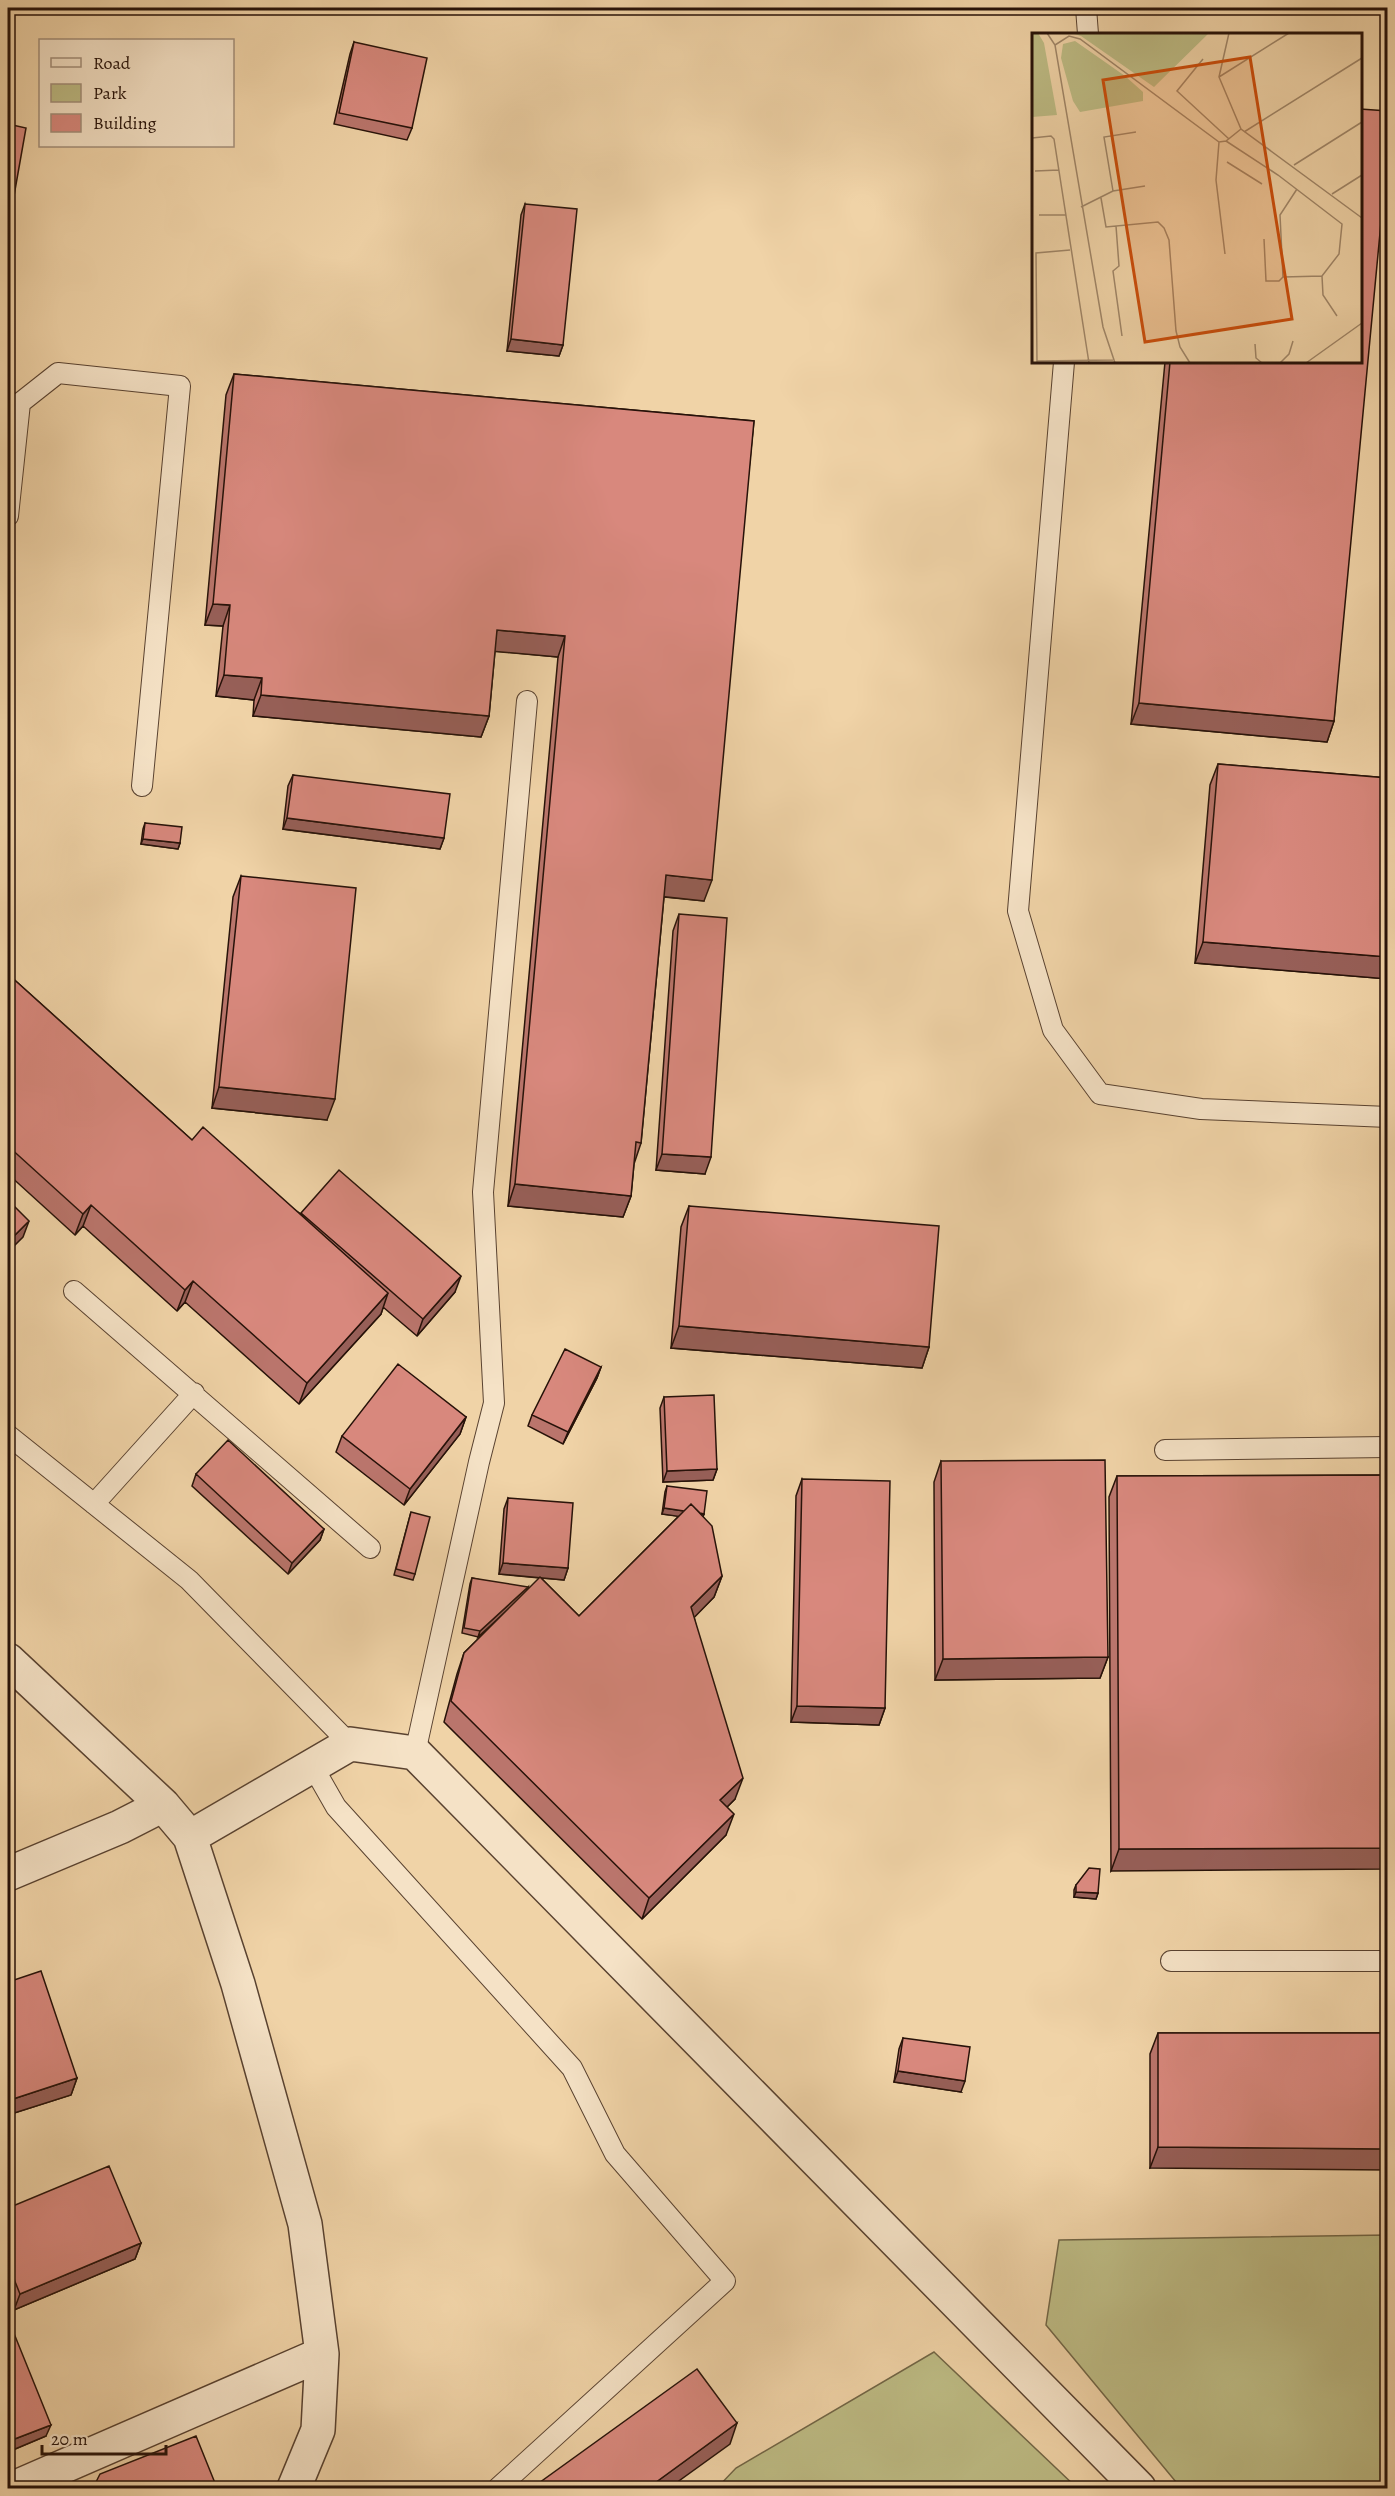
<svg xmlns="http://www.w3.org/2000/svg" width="1395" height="2496" font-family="Alegreya,serif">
<rect width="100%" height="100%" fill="#f0d3a7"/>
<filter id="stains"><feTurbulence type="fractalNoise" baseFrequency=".00333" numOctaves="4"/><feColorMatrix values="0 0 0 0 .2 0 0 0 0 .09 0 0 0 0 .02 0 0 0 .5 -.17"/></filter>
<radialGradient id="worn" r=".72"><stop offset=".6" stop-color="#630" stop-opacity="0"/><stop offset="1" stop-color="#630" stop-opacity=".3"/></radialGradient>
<path fill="#bdbb84" stroke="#726646" stroke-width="1.5" d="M 1387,2235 L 1387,2488 L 1181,2488 L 1046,2325 L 1059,2240 Z
M 934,2352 L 1077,2488 L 717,2488 L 736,2468 Z"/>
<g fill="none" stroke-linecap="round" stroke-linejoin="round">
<g stroke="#594230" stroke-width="22">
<path id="service" d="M 1086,8 L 1088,34
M 1064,362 L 1018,911 L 1053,1030 L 1100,1094 L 1201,1109 L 1388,1117
M 8,516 L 20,403 L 58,373 L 180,386 L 142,786
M 74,1291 L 370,1548
M 8,1435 L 189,1580 L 350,1744
M 1165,1450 L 1388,1447
M 94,1504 L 194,1393
M 415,1753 L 479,1462 L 494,1403 L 483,1192 L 527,701
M 312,1765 L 336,1807 L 572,2068 L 615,2154 L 725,2281 L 498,2488
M 1171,1961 L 1388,1961"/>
</g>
<g stroke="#594230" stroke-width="36">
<path id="minor" d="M 8,1660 L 163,1805 L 190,1837 L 238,1984 L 305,2224 L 322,2354 L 318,2430 L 294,2488
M 190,1837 L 350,1744 L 415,1753 L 1139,2488
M 8,1874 L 120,1827 L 163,1805
M 14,2488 L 322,2354"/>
</g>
<use href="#service" stroke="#f5e2c6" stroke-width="20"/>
<use href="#minor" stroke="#f5e2c6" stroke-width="33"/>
</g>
<path fill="#ba756c" stroke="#271209" stroke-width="1.5" d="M 354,42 L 412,128 L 407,140 L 334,124 L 350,54 Z
M 8,124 L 12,207 L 8,220 Z
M 525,204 L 563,345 L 559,356 L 507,351 L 521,215 Z
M 1165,362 L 1360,362 L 1334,721 L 1327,742 L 1131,724 Z
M 234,374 L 754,421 L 704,901 L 664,897 L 641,1143 L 634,1164 L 631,1196 L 623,1217 L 508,1206 L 558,657 L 495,651 L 489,716 L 481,737 L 253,716 L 254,700 L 216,696 L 223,626 L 205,625 L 226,395 Z
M 1218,764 L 1388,778 L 1388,979 L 1195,963 L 1210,785 Z
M 293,775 L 444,838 L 440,849 L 283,829 L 288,786 Z
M 145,823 L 180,843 L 178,849 L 141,844 L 143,829 Z
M 241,876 L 327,1120 L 212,1108 L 233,897 Z
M 679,914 L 705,1174 L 656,1170 L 673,931 Z
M 8,974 L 192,1140 L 301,1214 L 455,1292 L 417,1336 L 383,1307 L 381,1314 L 299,1404 L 185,1302 L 177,1311 L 83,1226 L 75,1235 L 8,1174 Z
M 689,1206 L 929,1347 L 922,1368 L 671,1348 L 681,1227 Z
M 601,1367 L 597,1378 L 563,1444 L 528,1426 L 532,1415 Z
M 664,1397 L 717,1469 L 713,1480 L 663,1482 L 660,1408 Z
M 466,1417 L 460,1434 L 404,1505 L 336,1452 L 342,1436 Z
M 941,1461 L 1108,1657 L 1100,1678 L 935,1680 L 934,1482 Z
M 196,1474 L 324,1529 L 320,1540 L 288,1574 L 192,1486 Z
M 1388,1475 L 1111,1871 L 1109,1497 L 1117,1476 Z
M 802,1479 L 885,1708 L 879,1725 L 791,1722 L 796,1496 Z
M 667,1486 L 704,1514 L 703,1516 L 722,1576 L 714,1597 L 694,1617 L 735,1799 L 727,1807 L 726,1835 L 642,1919 L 444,1722 L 457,1674 L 464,1653 L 512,1606 L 478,1637 L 462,1633 L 470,1584 L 472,1578 L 527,1591 L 540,1578 L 499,1574 L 504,1509 L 508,1498 L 568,1568 L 564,1580 L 541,1578 L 579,1616 L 679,1516 L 662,1514 L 665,1492 Z
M 411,1512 L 415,1574 L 413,1580 L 394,1575 Z
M 1076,1885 L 1098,1893 L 1096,1899 L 1074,1897 L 1074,1890 Z
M 8,1982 L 77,2078 L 71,2095 L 8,2115 Z
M 1158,2033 L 1388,2033 L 1150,2168 L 1150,2054 Z
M 903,2038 L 961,2092 L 894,2082 L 899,2049 Z
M 8,2208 L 141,2243 L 135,2259 L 14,2310 L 8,2295 Z
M 8,2333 L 46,2436 L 8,2452 Z"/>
<path fill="#975f58" stroke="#271209" stroke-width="1.5" d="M 511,339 L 563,345 L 559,356 L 507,351 Z
M 213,604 L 230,605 L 223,626 L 205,625 Z
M 497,630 L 565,636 L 558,657 L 490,651 Z
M 224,675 L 262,678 L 254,700 L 216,696 Z
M 261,695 L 489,716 L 481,737 L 253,716 Z
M 1139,703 L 1334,721 L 1327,742 L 1131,724 Z
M 287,818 L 444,838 L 440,849 L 283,829 Z
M 143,839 L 180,843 L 178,849 L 141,844 Z
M 666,875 L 712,880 L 704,901 L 658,896 Z
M 1203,942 L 1388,957 L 1388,979 L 1195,963 Z
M 219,1087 L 335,1099 L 327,1120 L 212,1108 Z
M 662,1154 L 711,1157 L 705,1174 L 656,1170 Z
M 515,1184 L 631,1196 L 623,1217 L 508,1206 Z
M 91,1205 L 83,1226 L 75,1235 L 83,1214 Z
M 29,1221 L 23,1237 L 8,1252 L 8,1242 Z
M 461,1276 L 455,1292 L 417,1336 L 423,1319 Z
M 193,1281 L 185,1302 L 177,1311 L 185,1290 Z
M 388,1293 L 381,1314 L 299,1404 L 307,1383 Z
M 679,1326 L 929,1347 L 922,1368 L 671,1348 Z
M 601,1367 L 597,1378 L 563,1444 L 568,1432 Z
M 466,1417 L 460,1434 L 404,1505 L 410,1489 Z
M 717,1469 L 713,1480 L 663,1482 L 667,1471 Z
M 664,1508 L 704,1514 L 702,1520 L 662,1514 Z
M 324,1529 L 320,1540 L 288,1574 L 292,1563 Z
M 503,1563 L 568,1568 L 564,1580 L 499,1574 Z
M 722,1576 L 714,1597 L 684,1628 L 691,1607 Z
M 528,1587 L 526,1593 L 478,1637 L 480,1631 Z
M 1108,1657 L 1100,1678 L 935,1680 L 943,1659 Z
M 797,1706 L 885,1708 L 879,1725 L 791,1722 Z
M 743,1778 L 735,1799 L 713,1821 L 720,1800 Z
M 734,1814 L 726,1835 L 642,1919 L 649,1898 Z
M 1388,1848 L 1388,1869 L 1111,1871 L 1119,1849 Z
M 1076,1892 L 1098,1893 L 1096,1899 L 1074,1897 Z
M 898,2071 L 965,2081 L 961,2092 L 894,2082 Z
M 77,2078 L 71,2095 L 8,2115 L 8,2108 L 10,2100 Z
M 1158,2147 L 1388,2149 L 1388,2170 L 1150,2168 Z
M 141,2243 L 135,2259 L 14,2310 L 20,2294 Z
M 737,2423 L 730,2444 L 669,2488 L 648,2488 Z
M 51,2425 L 46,2436 L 8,2452 L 12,2440 Z"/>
<path fill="#d8887d" stroke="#271209" stroke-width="1.5" d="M 354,42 L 427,58 L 412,128 L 339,113 Z
M 1360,109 L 1388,111 L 1388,148 L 1334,721 L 1139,703 L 1170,362 L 1360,362 Z
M 8,124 L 26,128 L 12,207 L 8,206 Z
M 525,204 L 577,209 L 563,345 L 511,339 Z
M 234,374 L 754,421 L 712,880 L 666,875 L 641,1143 L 636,1142 L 631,1196 L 515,1184 L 565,636 L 497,630 L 489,716 L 261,695 L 262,678 L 224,675 L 230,605 L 213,604 Z
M 1218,764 L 1388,778 L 1388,957 L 1203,942 Z
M 293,775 L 450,794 L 444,838 L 287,818 Z
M 145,823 L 182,827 L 180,843 L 143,839 Z
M 241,876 L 356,888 L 335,1099 L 219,1087 Z
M 679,914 L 727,918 L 711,1157 L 662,1154 Z
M 8,974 L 192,1140 L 203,1127 L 388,1293 L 307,1383 L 193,1281 L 185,1290 L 91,1205 L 83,1214 L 8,1146 Z
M 339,1170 L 461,1276 L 423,1319 L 301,1213 Z
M 8,1200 L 29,1221 L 8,1242 Z
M 689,1206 L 939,1226 L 929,1347 L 679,1326 Z
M 565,1349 L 601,1367 L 568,1432 L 532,1415 Z
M 398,1364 L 466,1417 L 410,1489 L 342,1436 Z
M 714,1395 L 717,1469 L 667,1471 L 664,1397 Z
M 228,1440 L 324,1529 L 292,1563 L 196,1474 Z
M 1105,1460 L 1108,1657 L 943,1659 L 941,1461 Z
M 1388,1475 L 1388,1848 L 1119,1849 L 1117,1476 Z
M 802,1479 L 890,1481 L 885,1708 L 797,1706 Z
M 667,1486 L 707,1491 L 704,1514 L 700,1513 L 691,1504 L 684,1511 L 664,1508 Z
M 508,1498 L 573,1503 L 568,1568 L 503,1563 Z
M 691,1504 L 712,1526 L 722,1576 L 691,1607 L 743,1778 L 720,1800 L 734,1814 L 649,1898 L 451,1701 L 464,1653 L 540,1577 L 579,1616 Z
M 411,1512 L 430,1517 L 415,1574 L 396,1569 Z
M 472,1578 L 528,1587 L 480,1631 L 464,1628 Z
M 1089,1868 L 1100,1869 L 1098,1893 L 1076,1892 L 1076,1885 Z
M 41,1971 L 77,2078 L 10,2100 L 8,2091 L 8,1982 Z
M 1158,2033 L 1388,2033 L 1388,2149 L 1158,2147 Z
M 903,2038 L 970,2047 L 965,2081 L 898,2071 Z
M 109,2166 L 141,2243 L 20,2294 L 8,2264 L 8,2208 Z
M 13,2331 L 51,2425 L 12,2440 L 8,2430 L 8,2333 Z
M 697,2369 L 737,2423 L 648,2488 L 532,2488 Z
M 196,2436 L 217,2488 L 93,2488 L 100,2474 Z"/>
<g transform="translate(1032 33)">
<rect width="330" height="330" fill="#f0d3a7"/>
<path d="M 0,0 L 6,0 L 12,10 L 25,82 L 0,84 ZM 39,0 L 177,0 L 122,54 L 49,3 ZM 43,8 L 93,43 L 111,59 L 111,68 L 48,79 L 41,68 L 29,25 L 31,11 Z" fill="#bdbb84"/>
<path fill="none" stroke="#a08668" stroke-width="1.5" d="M 15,0 L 23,12 L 71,294 L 83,330M 197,0 L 187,44 L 209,96 L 330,185M 23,12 L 37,3 L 48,6 L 187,109 L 194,108 L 209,96M 171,26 L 145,58 L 197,106M 187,44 L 257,0M 212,99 L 330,25M 0,105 L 19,103 L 22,106 L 57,330M 194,108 L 246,142 L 310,191 L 307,221 L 290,243 L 251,244M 187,109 L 184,147 L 193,221M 195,129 L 230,151M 262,132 L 330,89M 3,138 L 27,137M 81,158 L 113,153M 300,161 L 330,142M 69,165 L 74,194 L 126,189 L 132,195 L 137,207 L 144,298 L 148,314 L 158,330M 49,174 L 81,158 L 72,104 L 104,99M 7,182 L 34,182M 84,193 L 87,233 L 81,238 L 90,303M 232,206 L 234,248 L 247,248 L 251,244 L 248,182 L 265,156M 290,243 L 291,262 L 305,283M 223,311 L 224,325 L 230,330M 5,328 L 81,327M 5,330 L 4,220 L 38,217M 248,330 L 257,321 L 261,308M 274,330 L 330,290"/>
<path fill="#cb4e0c" fill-opacity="0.15" stroke="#cb4e0c" stroke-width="3" d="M 218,24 L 260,286 L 113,309 L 71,47 Z"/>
<rect width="330" height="330" fill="none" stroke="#271209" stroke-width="3"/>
</g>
<rect width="1395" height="2496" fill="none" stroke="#f0d3a7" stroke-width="30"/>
<rect x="9" y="9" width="1377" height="2478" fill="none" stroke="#271209" stroke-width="3"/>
<rect x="15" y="15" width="1365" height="2466" fill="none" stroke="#271209" stroke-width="1.5"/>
<rect x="39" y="39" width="195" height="108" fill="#f5e2c6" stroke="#a38f7a" stroke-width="1.5"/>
<rect x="51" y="58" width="30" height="9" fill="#f5e2c6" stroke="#a38f7a" stroke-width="1.5"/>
<text x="93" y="69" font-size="18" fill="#271209">Road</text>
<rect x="51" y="84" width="30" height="18" fill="#bdbb84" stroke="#a38f7a" stroke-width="1.5"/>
<text x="93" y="99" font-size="18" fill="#271209">Park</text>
<rect x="51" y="114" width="30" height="18" fill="#d8887d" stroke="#a38f7a" stroke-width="1.5"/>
<text x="93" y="129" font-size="18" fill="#271209">Building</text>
<path d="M42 2445v9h124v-9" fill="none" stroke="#271209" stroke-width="3"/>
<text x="51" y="2445" font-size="18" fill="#271209" stroke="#f5e2c6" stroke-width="4.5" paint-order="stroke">20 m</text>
<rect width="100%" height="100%" filter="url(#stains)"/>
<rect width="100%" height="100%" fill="url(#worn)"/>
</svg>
